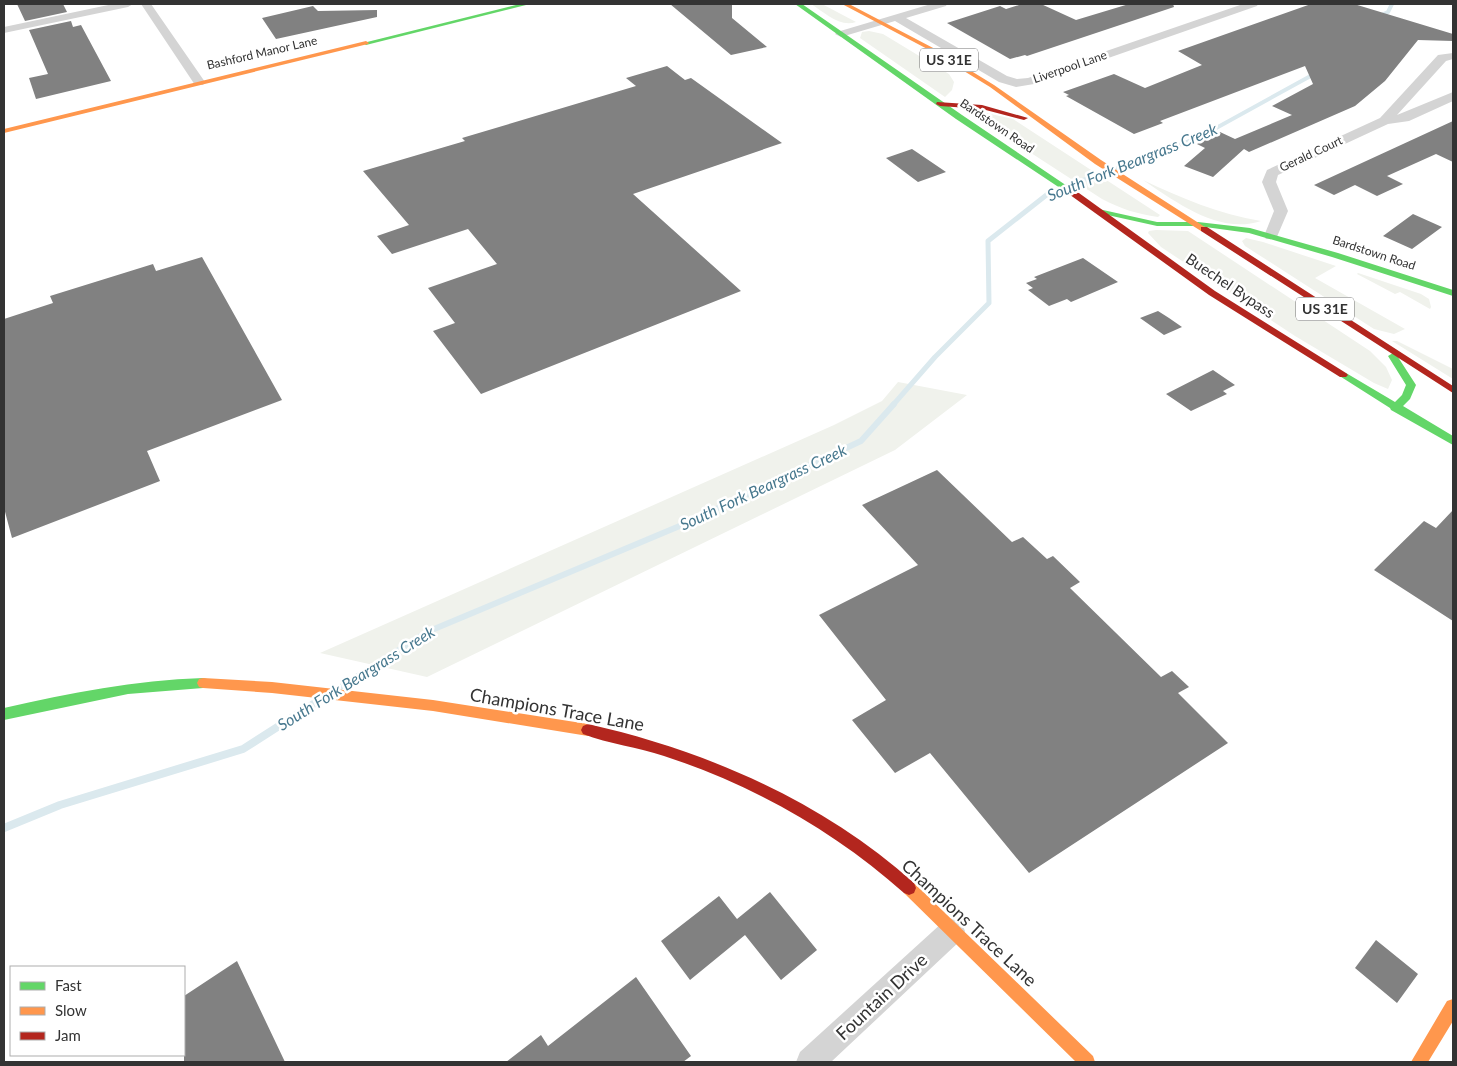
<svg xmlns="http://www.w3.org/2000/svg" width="1457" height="1066" font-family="Lato,sans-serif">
<rect width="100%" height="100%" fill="#fff"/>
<path fill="#f0f2ec" d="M 811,4 L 822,4 L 856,22 C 840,28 824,12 811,4 Z
M 869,31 L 883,34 L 949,74 L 954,82 L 952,90 L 945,97 L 860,38 L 862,32 Z
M 960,107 L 1013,119 L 1160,215 L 1158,217 C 1137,214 1121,209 1102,199 Z
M 1143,180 C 1181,198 1219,214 1261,221 C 1219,235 1176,202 1143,180 Z
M 1156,230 L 1188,231 L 1370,351 L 1386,367 L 1392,380 L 1388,389 L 1374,383 L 1295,336 L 1161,247 L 1148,233 L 1149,231 Z
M 1246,238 L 1263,242 L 1336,266 L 1315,278 L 1405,329 L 1394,334 L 1374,329 L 1245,246 L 1242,241 Z
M 1358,273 L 1421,294 L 1429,299 L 1431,307 L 1430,309 L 1400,292 L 1395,294 L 1357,274 Z
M 1392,341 L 1397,341 L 1453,369 L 1453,379 Z
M 898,382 L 967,395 L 895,450 L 427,677 L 320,653 L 834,425 L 882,401 Z"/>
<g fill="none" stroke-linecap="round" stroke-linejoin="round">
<path stroke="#dbe9ee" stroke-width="4" d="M 1377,17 L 1388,12 L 1392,4
M 1089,178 L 1198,138 L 1316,73"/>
<path stroke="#dbe9ee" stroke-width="5" d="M 893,405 L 935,357 L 989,303 L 988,241 L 1049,193 L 1092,177"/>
<path stroke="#dbe9ee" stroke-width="6" d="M 339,688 L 427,632 L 682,525 L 861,441 L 894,404"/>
<path stroke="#dbe9ee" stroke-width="8" d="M 4,828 L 60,805 L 243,749 L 318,701"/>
</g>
<path fill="#818181" d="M 17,4 L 63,4 L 67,12 L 25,21 Z
M 670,4 L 732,4 L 732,18 L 767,47 L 731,55 Z
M 1022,4 L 1041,4 L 1076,20 L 1129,4 L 1173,4 L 1174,7 L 1027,56 L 1025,55 L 1010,59 L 947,23 L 1000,6 L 1006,9 Z
M 1311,4 L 1354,4 L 1453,34 L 1453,41 L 1418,40 L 1385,81 L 1355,106 L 1249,152 L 1244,149 L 1213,177 L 1184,166 L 1205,148 L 1197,144 L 1220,132 L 1235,139 L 1292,115 L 1272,106 L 1313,84 L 1305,66 L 1160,121 L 1163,123 L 1134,134 L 1066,96 L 1069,95 L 1063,92 L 1114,74 L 1145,88 L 1202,65 L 1178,51 Z
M 313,6 L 318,11 L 377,10 L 377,17 L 276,39 L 262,18 Z
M 71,21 L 73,27 L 81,25 L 111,81 L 36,99 L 29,78 L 48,74 L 29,30 Z
M 667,66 L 685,80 L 691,78 L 782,143 L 633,194 L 741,291 L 481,394 L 433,331 L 455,323 L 428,288 L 497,264 L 468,229 L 392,254 L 377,236 L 409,225 L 363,171 L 465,141 L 462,138 L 636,86 L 626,78 Z
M 1453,121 L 1453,162 L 1436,154 L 1387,176 L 1403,184 L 1377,196 L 1355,185 L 1334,195 L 1314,185 Z
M 912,149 L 918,153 L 946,172 L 918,182 L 886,158 Z
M 1413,214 L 1442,227 L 1412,249 L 1383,236 Z
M 202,257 L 282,400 L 147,451 L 160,481 L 12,538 L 4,508 L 4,319 L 53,303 L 50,296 L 153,264 L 156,271 Z
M 1083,258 L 1118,282 L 1071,302 L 1067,299 L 1049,306 L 1028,290 L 1033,288 L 1026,283 L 1037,279 L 1034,277 Z
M 1158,311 L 1169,318 L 1182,327 L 1164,335 L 1140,318 Z
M 1213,370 L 1235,385 L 1223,391 L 1227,394 L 1191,411 L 1166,394 Z
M 937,470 L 1012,542 L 1023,537 L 1047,559 L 1053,556 L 1080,582 L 1070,588 L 1161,677 L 1172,671 L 1189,687 L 1178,693 L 1228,743 L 1029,873 L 930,753 L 895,773 L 852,720 L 886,700 L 819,615 L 918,565 L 862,505 Z
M 1453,510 L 1453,621 L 1374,570 L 1424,521 L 1436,528 Z
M 770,892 L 817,950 L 781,980 L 745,935 L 690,980 L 661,941 L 719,896 L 737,919 Z
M 1376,940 L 1418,974 L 1397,1003 L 1355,968 Z
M 237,961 L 285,1062 L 184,1062 L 184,996 Z
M 636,977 L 691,1056 L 683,1062 L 506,1062 L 541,1035 L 548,1046 Z"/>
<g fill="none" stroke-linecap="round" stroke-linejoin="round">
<path fill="#d4d4d4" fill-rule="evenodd" d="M 113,4 L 133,4 L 128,7 L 4,33 L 4,27 Z
M 141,4 L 151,4 L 205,82 L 203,85 L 195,85 Z
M 931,4 L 947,4 L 946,6 L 906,18 L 1007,76 L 1017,79 L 1028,78 L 1243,4 L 1258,4 L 1257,6 L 1034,84 L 1016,87 L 999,82 L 895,21 L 841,37 L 835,34 L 837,32 Z
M 1453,53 L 1453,59 L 1446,61 L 1397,115 L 1453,92 L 1453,101 L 1409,121 L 1388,124 L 1278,175 L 1276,182 L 1288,211 L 1276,239 L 1266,239 L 1264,236 L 1274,211 L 1262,182 L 1267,170 L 1380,118 L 1438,55 Z
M 952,918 L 961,922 L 965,931 L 961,940 L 831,1062 L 796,1062 L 800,1052 L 943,922 Z"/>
<path fill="#63d668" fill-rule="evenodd" d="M 520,4 L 530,4 L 366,45 L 363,43 Z
M 795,4 L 802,4 L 962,115 L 1073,190 L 1066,192 L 956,119 Z
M 1094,208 L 1157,222 L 1198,222 L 1250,228 L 1338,253 L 1453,290 L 1453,296 L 1332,257 L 1249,233 L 1198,226 L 1157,226 L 1094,212 Z
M 1393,353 L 1396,354 L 1416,385 L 1410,399 L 1403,406 L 1453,436 L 1453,445 L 1391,410 L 1390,408 L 1338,375 L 1340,373 L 1346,373 L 1395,402 L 1402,395 L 1406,385 L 1388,356 Z
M 203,678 L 207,679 L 209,683 L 207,687 L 203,688 L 128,694 L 4,720 L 4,708 C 70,693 135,680 203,678 Z"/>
<path fill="#ff974d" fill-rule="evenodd" d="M 842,4 L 849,4 L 937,50 L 994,85 L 1101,160 L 1208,229 L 1207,231 L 1201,231 L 1095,164 L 990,87 L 933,52 Z
M 366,41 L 369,43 L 368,44 L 4,133 L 4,129 Z
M 203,678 L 272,682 L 433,700 L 588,724 L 593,726 L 595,730 L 593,734 L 588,736 L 433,711 L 272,693 L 203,688 L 199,687 L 197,683 L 199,679 Z
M 909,881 L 914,883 L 1093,1056 L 1095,1062 L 1076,1062 L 904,893 L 902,888 L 904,883 Z
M 1453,999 L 1453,1021 L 1428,1062 L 1411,1062 L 1447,1001 Z"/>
<path fill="#b3261e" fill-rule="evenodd" d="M 937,102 L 982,105 L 1028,118 L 1024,120 L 982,109 L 940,106 L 936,104 Z
M 1066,188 L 1072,188 L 1215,291 L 1346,373 L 1348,375 L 1346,377 L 1340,377 L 1209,295 L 1066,192 Z
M 1201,227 L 1207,227 L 1453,386 L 1453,393 L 1201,231 Z
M 588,724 C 707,751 822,801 914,883 L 916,888 L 914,893 L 909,895 L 904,893 C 836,832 751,784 664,756 C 638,747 609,744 583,734 L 581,730 L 583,726 Z"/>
</g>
<g text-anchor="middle" stroke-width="5" stroke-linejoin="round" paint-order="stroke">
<g font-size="12" fill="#333" stroke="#fff">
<text transform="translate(262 53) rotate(-13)" y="4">Bashford Manor Lane</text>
<text transform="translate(1070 67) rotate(-19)" y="4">Liverpool Lane</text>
<text transform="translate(997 126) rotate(34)" y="4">Bardstown Road</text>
<text transform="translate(1311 154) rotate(-25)" y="4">Gerald Court</text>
<text transform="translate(1374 253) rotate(18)" y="4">Bardstown Road</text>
</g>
<g fill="#fff" stroke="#707070" stroke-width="1">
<rect x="920" y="48.5" width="58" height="23" rx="4"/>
<rect x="1296" y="297.5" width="58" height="23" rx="4"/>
</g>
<g font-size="14" font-weight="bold" fill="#333">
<text x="949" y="65">US 31E</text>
<text x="1325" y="314">US 31E</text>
</g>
<g font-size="15" fill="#333" stroke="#fff">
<text transform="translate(1230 286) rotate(34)" y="5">Buechel Bypass</text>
</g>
<g font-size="16" font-style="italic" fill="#47788e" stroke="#fff">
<text transform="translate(1132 162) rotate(-22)" y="6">South Fork Beargrass Creek</text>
<text transform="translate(763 487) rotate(-25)" y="6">South Fork Beargrass Creek</text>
<text transform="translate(356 678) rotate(-32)" y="6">South Fork Beargrass Creek</text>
</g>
<g font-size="18" fill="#333" stroke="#fff">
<text transform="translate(557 710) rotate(10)" y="6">Champions Trace Lane</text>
<text transform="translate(969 923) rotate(43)" y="6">Champions Trace Lane</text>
<text transform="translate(882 997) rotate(-43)" y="6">Fountain Drive</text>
</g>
</g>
<rect width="1457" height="1066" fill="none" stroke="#333333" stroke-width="10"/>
<rect x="10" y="966" width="175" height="90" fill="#ffffff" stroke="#adadad"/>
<rect x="20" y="982" width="25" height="8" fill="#63d668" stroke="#adadad"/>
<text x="55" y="991" font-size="15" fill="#333333">Fast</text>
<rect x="20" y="1007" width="25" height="8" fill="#ff974d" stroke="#adadad"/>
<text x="55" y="1016" font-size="15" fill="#333333">Slow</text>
<rect x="20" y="1032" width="25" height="8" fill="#b3261e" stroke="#adadad"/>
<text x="55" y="1041" font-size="15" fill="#333333">Jam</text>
</svg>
